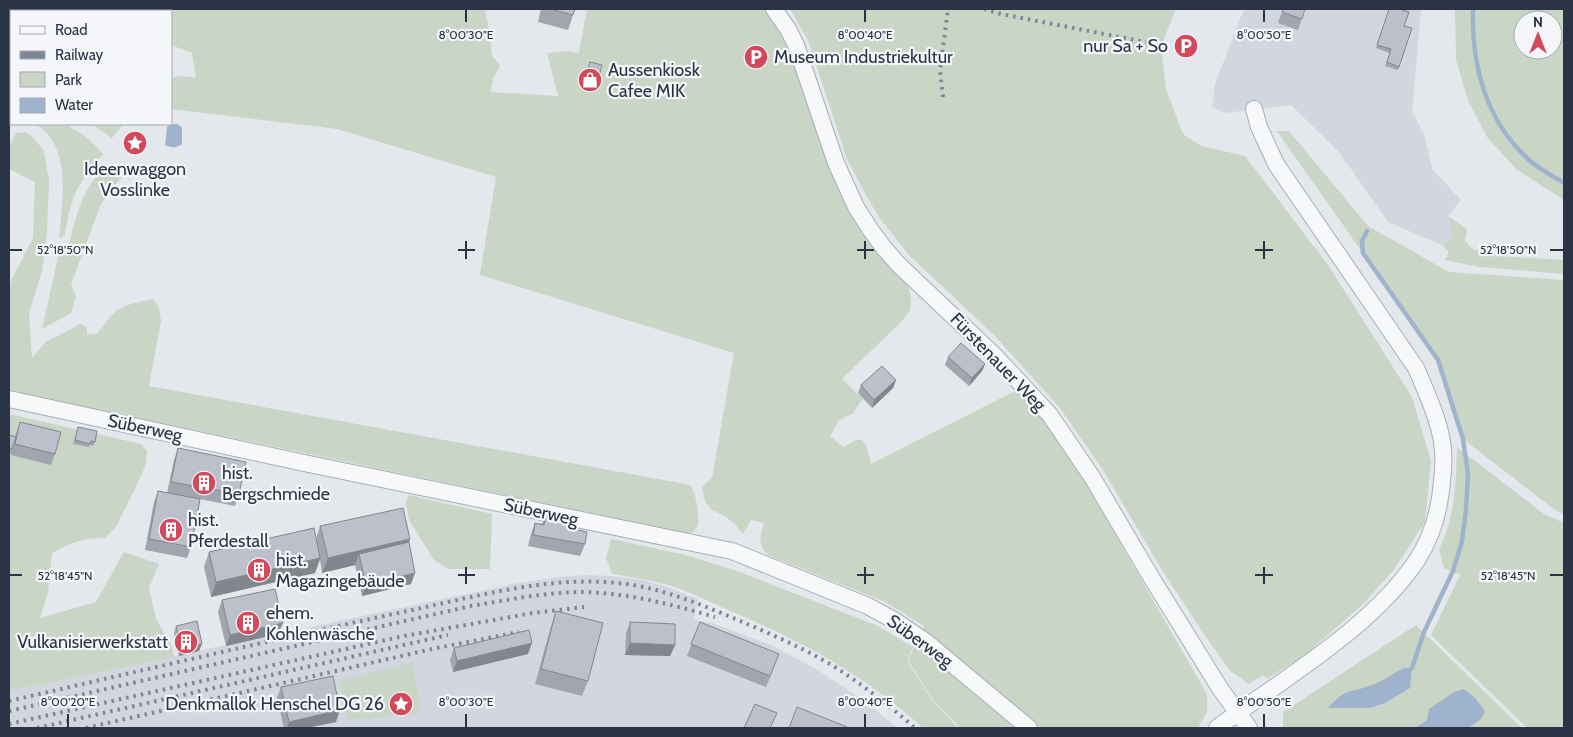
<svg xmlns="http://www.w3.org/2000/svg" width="1573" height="737" font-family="Cabin,sans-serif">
<rect width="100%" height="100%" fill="#e4e7ec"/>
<path fill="#d2d6de" d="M 1244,9 L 1421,9 L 1412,112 L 1423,132 L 1433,170 L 1461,200 L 1448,216 L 1452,237 L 1442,245 L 1388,222 L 1339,152 L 1291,105 L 1225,113 L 1212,107 L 1215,84 Z
M 585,575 L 612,576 L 643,580 L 670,588 L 698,599 L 694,620 L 712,623 L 771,645 L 816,669 L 859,697 L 898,728 L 9,728 L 9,691 L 513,584 L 561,577 Z"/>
<path fill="#c9d6c5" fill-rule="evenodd" d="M 116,9 L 485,9 L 489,29 L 492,55 L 500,66 L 493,78 L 491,92 L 558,96 L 547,53 L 567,51 L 579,53 L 587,9 L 765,9 L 789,48 L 807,96 L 828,165 L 847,209 L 878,254 L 908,285 L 911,298 L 910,310 L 903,320 L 842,379 L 863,399 L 852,414 L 839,420 L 830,436 L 843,447 L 856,440 L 862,440 L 866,445 L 871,464 L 1015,391 L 1044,421 L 1085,482 L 1207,694 L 1207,712 L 1198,728 L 960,728 L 932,699 L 908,660 L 924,626 L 885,602 L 768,555 C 757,545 760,536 764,523 L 751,520 L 743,534 L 735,524 L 726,517 L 712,510 L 705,501 L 702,487 L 712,478 L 734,353 L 480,275 L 496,177 L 337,129 L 171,109 L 171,79 L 176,76 L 196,77 L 192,53 L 171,45 L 171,11 L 115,11 Z
M 790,9 L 1176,9 L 1161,46 L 1166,89 L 1183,134 L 1201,146 L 1245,156 L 1328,265 L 1412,397 L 1431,461 L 1425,522 L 1393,571 L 1360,607 L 1306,654 L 1267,679 L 1263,675 L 1249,684 L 1230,671 L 1204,634 L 1162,570 L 1103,470 L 1060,408 L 994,335 L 910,256 L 881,220 L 868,199 L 847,159 L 808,40 Z
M 1455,9 L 1564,9 L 1564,200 L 1516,169 L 1487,137 L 1468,100 L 1456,60 ZM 1523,20 L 1553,20 L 1553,50 L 1523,50 Z
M 35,124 L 65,124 L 88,138 L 103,154 C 78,182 70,198 65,235 L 59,239 C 62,203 73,145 35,124 Z
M 92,124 L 123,124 L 112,138 Z
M 1277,131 L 1289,131 L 1368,226 L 1449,272 L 1564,280 L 1564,514 L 1555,510 L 1463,439 L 1438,360 Z
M 25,132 L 32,136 L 44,151 L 49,180 L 47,232 L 42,271 L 29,313 L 32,358 L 46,342 L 80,324 L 87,327 L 87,334 L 96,334 C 103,328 106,321 112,315 C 119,305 142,301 154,299 L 159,308 L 161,321 L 149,386 L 691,485 C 697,499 699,512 698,526 L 693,532 L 686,533 L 9,391 L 9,285 L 33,238 L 35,182 L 9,169 L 9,147 L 16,133 Z
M 104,169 L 112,169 L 123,175 L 101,204 L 71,284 L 76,297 L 71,313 L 42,329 L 58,257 L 68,250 C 75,221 80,190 104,169 Z
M 1448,216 L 1467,229 L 1465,241 L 1473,249 L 1498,256 L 1564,260 L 1564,274 L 1479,267 L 1445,260 L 1449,252 L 1442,245 L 1452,237 Z
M 9,414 L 141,444 L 147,451 L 146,464 L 134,491 L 116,527 L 105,538 C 84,537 70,543 52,553 L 48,592 L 40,618 L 96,602 L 124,552 L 159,564 L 149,588 L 156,619 L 171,645 L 174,657 L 9,691 Z
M 1457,447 L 1544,514 L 1564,523 L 1564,728 L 1527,728 L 1431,635 L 1460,575 L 1444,568 L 1439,550 C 1455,517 1456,484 1457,447 Z
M 408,495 L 492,514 L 490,569 L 448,569 L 434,560 L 409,520 L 406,503 Z
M 611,539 L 682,554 L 737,571 L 878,626 L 913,647 L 907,660 L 931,699 L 958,728 L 923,728 C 867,677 804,642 735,613 C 714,604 693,593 672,586 C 652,580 632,577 612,574 L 606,558 Z
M 1416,625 L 1522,728 L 1283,728 L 1283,712 Z
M 412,663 L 421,707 L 417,714 L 348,720 L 339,681 Z"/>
<path fill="#9fb4cc" d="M 170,124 L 177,124 L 182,127 L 182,144 C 176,148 172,148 165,145 L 167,127 Z
M 1404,668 L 1412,668 L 1410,688 L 1385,703 L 1370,708 L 1328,708 C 1345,688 1350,693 1372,685 C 1383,681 1394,673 1404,668 Z
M 1464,689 L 1475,698 L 1485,711 L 1481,719 L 1468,728 L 1415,728 L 1427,720 L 1429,709 L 1454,692 Z"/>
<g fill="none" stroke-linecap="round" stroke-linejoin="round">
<path stroke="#9fb4cc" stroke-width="4.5" d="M 1473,9 C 1471,65 1486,121 1529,160 C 1539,169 1553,176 1564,183
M 1367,231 L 1362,241 L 1363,253 L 1438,360 L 1463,439 L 1468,474 L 1466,510 L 1462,541 L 1453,571 L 1424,632 L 1412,668"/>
<g stroke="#a9aeb7" stroke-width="18">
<path id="minor" d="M 774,9 L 788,29 L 796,45 L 836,163 L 856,207 L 870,229 L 884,248 L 900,266 L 994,355 L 1050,415 L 1092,477 L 1151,577 L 1221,690 L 1249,728
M 9,399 L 304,463 L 732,551 L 868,606 L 897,622 L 926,642 L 1029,728
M 1217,728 C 1282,679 1372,628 1417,560 C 1432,537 1440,508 1442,481 C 1444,465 1444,447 1440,432 C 1435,410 1425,389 1416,368 L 1276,164 L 1259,127 L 1254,109"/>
</g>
<use href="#minor" stroke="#f7f8fa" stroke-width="16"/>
<path stroke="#7d8696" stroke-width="4" stroke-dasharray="2.5 5" stroke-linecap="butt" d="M 984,9 L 1001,14 L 1166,46
M 9,56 L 11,48
M 943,97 L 940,71 L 948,9
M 9,701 C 140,671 271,640 403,612 C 475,597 552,574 626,584 C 663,589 697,603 731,617 C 766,632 802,647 835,667 C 863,685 890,706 915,728
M 9,711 L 471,606 C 508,600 545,592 582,592 C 627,593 671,604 715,617
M 9,724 L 404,636 L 533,613 L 584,607
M 37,728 L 448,635
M 86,728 L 432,649 L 519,632"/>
</g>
<path fill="#a1a5ae" d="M 9,9 L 59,9 L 59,11 L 11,11 L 11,23 L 9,23 Z
M 541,9 L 575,9 L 568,30 L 538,22 Z
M 1283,9 L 1305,9 L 1298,30 L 1278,23 Z
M 1389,9 L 1404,26 L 1412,28 L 1398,70 L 1385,66 L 1390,53 L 1376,48 Z
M 590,62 L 599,76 L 595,87 L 583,84 Z
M 948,357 L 985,364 L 982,371 L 969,386 L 945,365 Z
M 896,380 L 893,388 L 872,408 L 858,393 L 861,385 Z
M 20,422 L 55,454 L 51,465 L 11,455 L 11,453 L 9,453 L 9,435 L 15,436 Z
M 78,427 L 95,442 L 93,446 L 90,445 L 89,447 L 73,444 Z
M 178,448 L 239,494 L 235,506 L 200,499 L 191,547 L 187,558 L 145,550 L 154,502 L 158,491 L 167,493 L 174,460 Z
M 546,513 L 574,529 L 585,544 L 580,556 L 528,546 L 531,534 L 535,523 L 542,524 Z
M 320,526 L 410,539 L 409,542 L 411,584 L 362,596 L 355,565 L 322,573 L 320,560 L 315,573 L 211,597 L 204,567 L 209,552 L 316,539 Z
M 222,600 L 278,634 L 226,646 L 218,612 Z
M 556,611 L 588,681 L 582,696 L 535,684 L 551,626 Z
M 630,622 L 675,645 L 670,656 L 625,655 L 626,633 Z
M 700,622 L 775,665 L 766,687 L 687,656 Z
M 176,626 L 199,651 L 179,656 L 174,633 Z
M 454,648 L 528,654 L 453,672 L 450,660 Z
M 281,687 L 336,722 L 306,728 L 284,728 L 277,698 Z"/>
<path fill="#83868d" d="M 985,364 L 982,371 L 969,386 L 972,378 Z
M 896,380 L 893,388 L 872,408 L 874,400 Z
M 410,539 L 404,554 L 359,554 L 355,565 L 322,573 L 328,558 Z
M 320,558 L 315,573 L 211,597 L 216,582 Z
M 415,573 L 411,584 L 362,596 L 366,585 Z
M 283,623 L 278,634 L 226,646 L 230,635 Z
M 532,643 L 528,654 L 453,672 L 457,661 Z
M 630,643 L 675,645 L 670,656 L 625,655 Z
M 202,644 L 199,651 L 179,656 L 181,648 Z
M 340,710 L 336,722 L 306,728 L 287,728 L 289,722 Z"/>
<path fill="#bbc0ca" stroke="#83868d" d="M 17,9 L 59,9 L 59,11 L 27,11 Z
M 550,9 L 575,9 L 573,15 Z
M 1283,9 L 1305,9 L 1302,19 L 1282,12 Z
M 1389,9 L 1399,9 L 1409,12 L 1404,26 L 1412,28 L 1399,67 L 1387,62 L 1391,49 L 1377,45 Z
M 590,62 L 602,65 L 599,76 L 587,73 Z
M 961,343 L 985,364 L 972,378 L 948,357 Z
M 882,366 L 896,380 L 874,400 L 861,385 Z
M 20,422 L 61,432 L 55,454 L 15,444 Z
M 78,427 L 97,431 L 95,442 L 91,441 L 90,444 L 75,440 Z
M 9,435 L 16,437 L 12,449 L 9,449 Z
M 178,448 L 246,462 L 239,494 L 171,482 Z
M 158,491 L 200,499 L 191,547 L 149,539 Z
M 403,508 L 410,539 L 328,558 L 320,526 Z
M 546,513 L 576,519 L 574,529 L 587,532 L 585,544 L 533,535 L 535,523 L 544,525 Z
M 314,528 L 320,558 L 216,582 L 209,552 Z
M 409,542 L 415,573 L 366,585 L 359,554 Z
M 275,589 L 283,623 L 230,635 L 222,600 Z
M 556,611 L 603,623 L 588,681 L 541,669 Z
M 197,621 L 202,644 L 181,648 L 176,626 Z
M 630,622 L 675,624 L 675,645 L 630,643 Z
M 700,622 L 779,654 L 770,676 L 691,644 Z
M 529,630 L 532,643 L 457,661 L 454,648 Z
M 333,676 L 340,710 L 289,722 L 281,687 Z
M 755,704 L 777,713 L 770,728 L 744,728 Z
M 797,707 L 847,727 L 847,728 L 789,728 Z"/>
<path fill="none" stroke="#2b3445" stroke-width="2" d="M 466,10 L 466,22M 865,10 L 865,22M 1264,10 L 1264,22M 466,241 L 466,259M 865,241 L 865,259M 1264,241 L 1264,259M 10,250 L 22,250M 458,250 L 475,250M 857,250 L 874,250M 1255,250 L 1273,250M 1550,250 L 1563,250M 466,567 L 466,584M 865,567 L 865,584M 1264,567 L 1264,584M 10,575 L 22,575M 458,575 L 475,575M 857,575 L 874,575M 1255,575 L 1273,575M 1550,575 L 1563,575M 68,714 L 68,727M 466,714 L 466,727M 865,714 L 865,727M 1264,714 L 1264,727"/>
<defs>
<g id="parking-disc" transform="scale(1.25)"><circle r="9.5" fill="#d1495b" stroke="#f4f6f9"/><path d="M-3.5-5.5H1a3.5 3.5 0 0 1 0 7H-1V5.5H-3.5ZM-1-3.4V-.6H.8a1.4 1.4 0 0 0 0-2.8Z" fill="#fff"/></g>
<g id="shop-disc" transform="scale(1.25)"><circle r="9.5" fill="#d1495b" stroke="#f4f6f9"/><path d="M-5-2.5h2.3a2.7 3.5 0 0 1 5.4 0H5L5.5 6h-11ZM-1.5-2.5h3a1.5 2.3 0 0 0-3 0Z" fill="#fff"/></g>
<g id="sight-disc" transform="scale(1.25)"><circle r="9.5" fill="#d1495b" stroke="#f4f6f9"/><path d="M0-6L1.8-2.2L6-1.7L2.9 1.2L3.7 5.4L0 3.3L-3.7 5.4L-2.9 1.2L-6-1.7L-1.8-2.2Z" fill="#fff"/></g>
<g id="building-disc" transform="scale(1.25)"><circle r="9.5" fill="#d1495b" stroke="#f4f6f9"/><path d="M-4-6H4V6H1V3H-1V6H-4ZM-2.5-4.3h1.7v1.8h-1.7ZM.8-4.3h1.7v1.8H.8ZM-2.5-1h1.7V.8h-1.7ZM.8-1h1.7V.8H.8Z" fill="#fff"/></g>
</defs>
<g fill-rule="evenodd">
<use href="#parking-disc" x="1186" y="46"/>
<use href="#parking-disc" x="756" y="57"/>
<use href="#shop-disc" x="590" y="80"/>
<use href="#sight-disc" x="135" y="143"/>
<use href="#building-disc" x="204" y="483"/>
<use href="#building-disc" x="171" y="530"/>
<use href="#building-disc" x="259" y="570"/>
<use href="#building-disc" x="248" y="623"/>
<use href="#building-disc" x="186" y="642"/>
<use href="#sight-disc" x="401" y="704"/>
</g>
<g text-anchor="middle" stroke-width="4.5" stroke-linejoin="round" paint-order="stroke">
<g font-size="18" fill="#2b3445" stroke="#f4f6f9" text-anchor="start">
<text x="1168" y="52" text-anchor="end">nur Sa + So</text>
<text x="774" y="63">Museum Industriekultur</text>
<text x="608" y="76">Aussenkiosk<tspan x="608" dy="21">Cafee MIK</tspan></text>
<text x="135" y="175" text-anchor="middle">Ideenwaggon<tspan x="135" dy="21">Vosslinke</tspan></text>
<text x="222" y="479">hist.<tspan x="222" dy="21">Bergschmiede</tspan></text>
<text x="188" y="526">hist.<tspan x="188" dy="21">Pferdestall</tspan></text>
<text x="276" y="566">hist.<tspan x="276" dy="21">Magazingebäude</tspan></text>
<text x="266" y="619">ehem.<tspan x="266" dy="21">Kohlenwäsche</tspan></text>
<text x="168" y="648" text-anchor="end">Vulkanisierwerkstatt</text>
<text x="384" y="710" text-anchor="end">Denkmallok Henschel DG 26</text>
</g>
<g font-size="18" fill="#2b3445" stroke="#f4f6f9">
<text transform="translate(998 362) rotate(46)" y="6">Fürstenauer Weg</text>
<text transform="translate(145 428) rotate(12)" y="6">Süberweg</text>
<text transform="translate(541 512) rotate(12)" y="6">Süberweg</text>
<text transform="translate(920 641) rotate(36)" y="6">Süberweg</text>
</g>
</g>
<g font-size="12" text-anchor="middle" fill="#2b3445" stroke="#f4f6f9" stroke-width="4.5" stroke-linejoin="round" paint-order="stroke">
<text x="466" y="39">8°00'30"E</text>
<text x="865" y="39">8°00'40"E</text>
<text x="1264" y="39">8°00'50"E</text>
<text x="65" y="254">52°18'50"N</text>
<text x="1508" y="254">52°18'50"N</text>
<text x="65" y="580">52°18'45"N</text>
<text x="1508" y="580">52°18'45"N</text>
<text x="68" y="706">8°00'20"E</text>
<text x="466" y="706">8°00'30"E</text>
<text x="865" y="706">8°00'40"E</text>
<text x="1264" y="706">8°00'50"E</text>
</g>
<rect width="1573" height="737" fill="none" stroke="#2b3445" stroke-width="20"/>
<rect x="10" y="10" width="162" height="115" fill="#f4f6f9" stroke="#a4a8b1"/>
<rect x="20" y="26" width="25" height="8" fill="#f7f8fa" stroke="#a4a8b1"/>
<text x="55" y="35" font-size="15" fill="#2b3445">Road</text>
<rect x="20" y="51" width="25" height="8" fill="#7d8696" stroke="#a4a8b1"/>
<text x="55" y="60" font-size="15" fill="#2b3445">Railway</text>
<rect x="20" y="72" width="25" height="15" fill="#c9d6c5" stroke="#a4a8b1"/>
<text x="55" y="85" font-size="15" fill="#2b3445">Park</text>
<rect x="20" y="98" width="25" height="15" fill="#9fb4cc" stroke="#a4a8b1"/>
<text x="55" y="110" font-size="15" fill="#2b3445">Water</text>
<g transform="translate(1538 35)"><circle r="24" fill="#f4f6f9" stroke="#a4a8b1"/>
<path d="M0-4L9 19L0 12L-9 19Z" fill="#d1495b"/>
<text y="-8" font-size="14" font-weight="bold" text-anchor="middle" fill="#2b3445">N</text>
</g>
</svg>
